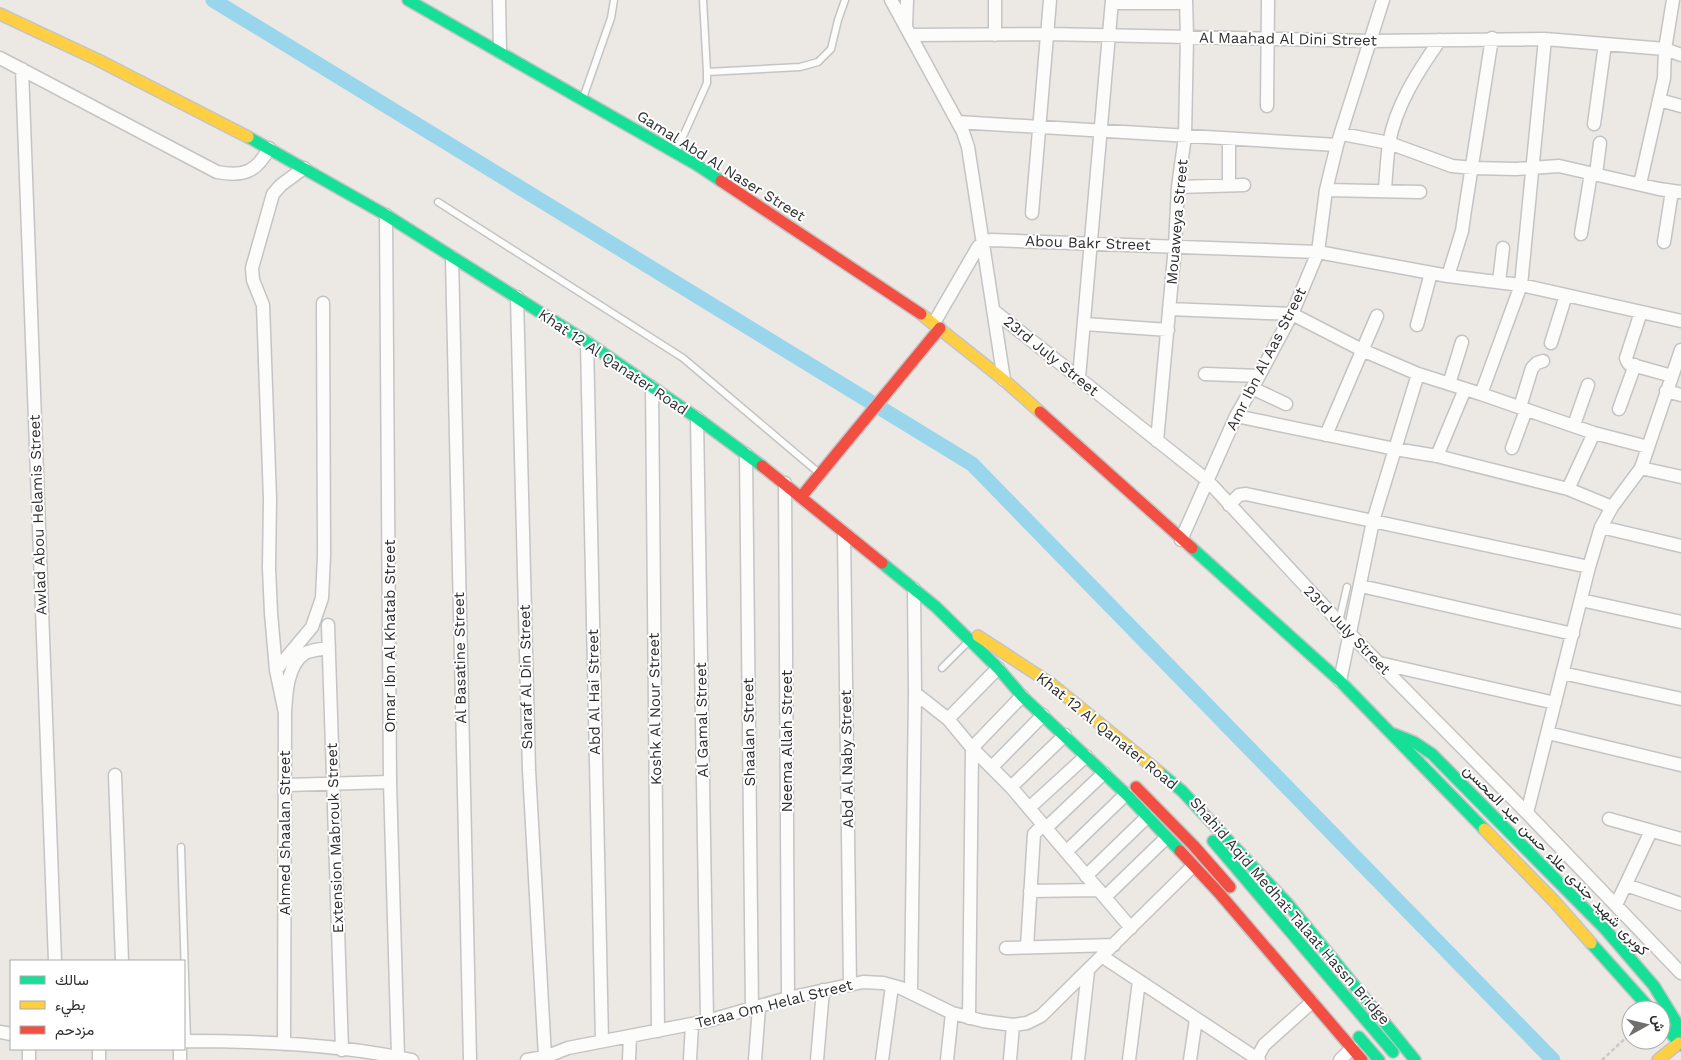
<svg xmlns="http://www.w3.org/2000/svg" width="1681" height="1060" font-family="'Work Sans',Vazirmatn,sans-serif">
<rect width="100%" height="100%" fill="#ece8e4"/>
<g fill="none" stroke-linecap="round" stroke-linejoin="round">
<path stroke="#99d6ec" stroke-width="15" d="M 213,0 L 972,464 L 1553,1060"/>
<g stroke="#c5c4c5" stroke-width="9">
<path id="lane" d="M 707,72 L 800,67 L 818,62 L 831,49 L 838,20 L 845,0
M 583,98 L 611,18 L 614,0
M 676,152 L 707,83 L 707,72 L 703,0
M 438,202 L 683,358 L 819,473
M 1339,622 L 1347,587
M 942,668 L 969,641
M 181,847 L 187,1041"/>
</g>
<g stroke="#c5c4c5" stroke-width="15">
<path id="street" d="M 499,0 L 500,52
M 891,0 L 963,132 L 968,147 L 1004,380
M 1112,3 L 1186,3
M 906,26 L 907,0
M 911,35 L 1047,34 L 1371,41 L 1545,39 L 1665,49 L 1681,55
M 995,35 L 995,0
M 0,58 L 217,172 C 243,177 257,172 269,148
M 22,69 L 55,961
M 1659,100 L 1681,106
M 1267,106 L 1268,0
M 958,122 L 1337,145
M 1594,124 L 1605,44
M 1342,134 L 1389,143 L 1452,166 L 1473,168 L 1516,169 L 1559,166 L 1659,189 L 1681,192
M 1596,174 L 1600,143
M 1640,184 L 1664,78 L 1665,49 L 1673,0
M 1229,185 L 1229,139
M 1178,187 L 1244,185
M 1326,190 L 1420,192
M 1385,190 C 1386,174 1387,159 1389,143 C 1396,105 1418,71 1440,40
M 1032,213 L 1050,0
M 386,215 L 390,782 L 398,1057
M 1581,234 L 1591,173
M 1664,242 L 1672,191
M 452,257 L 470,1060
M 1448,276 L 1462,231 L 1465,210 L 1492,38
M 1499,282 L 1503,248
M 517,297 L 529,770 L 545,1057
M 1169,309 L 1292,314 L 1362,350 L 1418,374 L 1481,394 L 1594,433 L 1648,447
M 993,310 L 1207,480 L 1350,634 L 1527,813 L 1681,973
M 1641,312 L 1626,358 L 1627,361 L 1629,364 L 1672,376
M 934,323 L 978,247 L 983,242 L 991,240 L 1318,252 L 1448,276 L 1521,285 L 1681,321
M 1085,324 L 1168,330
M 1417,325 L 1431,273
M 587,342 L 602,1041
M 1551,343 L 1566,295
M 1205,374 L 1259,376
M 1079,378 L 1112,0
M 1449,384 L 1462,342
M 652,387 L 658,1031
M 1252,388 L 1286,404
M 1666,391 L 1681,395
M 1481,394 L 1521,285 L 1545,39
M 1520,407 L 1532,368 L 1537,363 L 1543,361
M 1619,409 L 1635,365
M 1236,416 L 1395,449 L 1437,456 L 1568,489 L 1612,507
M 697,418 L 707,1021
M 1574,425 L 1588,385
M 1326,435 L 1377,316
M 1157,441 L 1175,246 L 1178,187 L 1185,136 L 1187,37 L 1186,0
M 1512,448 L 1526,410
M 746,454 L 752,1010
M 1437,456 L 1465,389
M 1641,468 L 1681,477
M 785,483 L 788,998
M 1568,489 L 1594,433
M 1229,505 L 1239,495 L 1246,494 L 1589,567
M 1601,527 L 1681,546
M 844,533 L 850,985
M 1181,540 L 1236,416 L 1259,376 L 1292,314 L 1318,252 L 1326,190 L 1337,145 L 1383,0
M 1361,586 L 1573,634
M 1581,600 L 1681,622
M 328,625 L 342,1050
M 1379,663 L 1555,703
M 276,670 L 312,627 L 322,598 L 324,556 L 323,303
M 1562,673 L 1681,699
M 1340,681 L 1373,521 L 1418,374
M 915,693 L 948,719 L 972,748 L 1011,787 L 1131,928
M 285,713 L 276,670 L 271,613 L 269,568 L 270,499 L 263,305 L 253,280 L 252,268 L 273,194 L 281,185 L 304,168
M 948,719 L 998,668
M 1548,733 L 1681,765
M 992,767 L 1043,715
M 115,775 L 122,961
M 286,785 L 390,782
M 1011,787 L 1065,735
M 1029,808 L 1086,756
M 1527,813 L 1589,567 L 1601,527 L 1612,507 L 1641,468 L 1681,350
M 1609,819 L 1681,839
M 1046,828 L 1104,773
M 1066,852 L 1126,794
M 1086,876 L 1147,817
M 1626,885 L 1681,904
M 1030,891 L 1099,890
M 1105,897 L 1166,838
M 1616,905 L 1651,831
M 1027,947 L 1034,834 L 1043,825
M 1006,948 L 1114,945
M 1103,957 L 1259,1060
M 911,991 L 915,693 L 914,589
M 969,1018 L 972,748 L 1022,696
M 0,1032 L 11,1034
M 184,1041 C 260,1041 338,1044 412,1060
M 284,1044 L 285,713 C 286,694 287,665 305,653 C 311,650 322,649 329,648
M 180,1049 L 180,1060
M 29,1060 L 29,1049
M 99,1060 L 99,1049
M 527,1060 L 545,1057 L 568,1048 L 707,1021 L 788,998 L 863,982 L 883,983 L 901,988 L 952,1013 L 983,1021 L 1013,1025 L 1027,1023 L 1041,1016 L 1193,866
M 629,1060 L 630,1036
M 690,1060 L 692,1024
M 755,1060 L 759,1007
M 817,1060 L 823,990
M 882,1060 L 892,986
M 947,1060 L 952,1013
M 1010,1060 L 1013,1025
M 1078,1060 L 1088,971
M 1129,1060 L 1139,981
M 1190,1060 L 1196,1019
M 1256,1060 L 1264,1045 L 1312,1002
M 1340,1060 L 1352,1048"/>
</g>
<g stroke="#c5c4c5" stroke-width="14">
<path id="fast" d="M 408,0 L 697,165 L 721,181
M 248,137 L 386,215 L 587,342 L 697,418 L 762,466
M 1192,548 L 1340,681 L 1484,829
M 882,563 L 936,607 L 998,668 L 1022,696 L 1126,794 L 1180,851
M 1394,734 L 1414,742 L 1432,754 L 1605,929 L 1654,986 L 1681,1030
M 1159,772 L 1182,791 L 1288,904 L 1415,1060
M 1213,841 L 1393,1052
M 1591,943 L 1651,1010
M 1661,1022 L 1681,1045
M 1359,1037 L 1379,1060"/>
</g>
<g stroke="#c5c4c5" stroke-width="14">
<path id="slow" d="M 0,14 L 98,60 L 248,137
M 921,314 L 1004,380 L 1040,412
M 978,636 L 1050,683 L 1159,772
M 1484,829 L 1554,901 L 1591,943
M 1658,1060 L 1679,1043"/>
</g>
<g stroke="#c5c4c5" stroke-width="14">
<path id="jam" d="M 721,181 L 921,314
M 1040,412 L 1192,548
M 762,466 L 882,563
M 801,497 L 940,328
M 1136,787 L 1194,846 L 1230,887
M 1180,851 L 1219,893 L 1362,1060"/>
</g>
<path stroke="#c9c9c8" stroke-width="2.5" stroke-dasharray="4 2.5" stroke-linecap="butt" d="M 1643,1040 L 1645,1049
M 1602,1060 L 1631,1033"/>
<use href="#lane" stroke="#fcfcfb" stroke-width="6"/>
<use href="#street" stroke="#fcfcfb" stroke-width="12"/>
<use href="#fast" stroke="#16e098" stroke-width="11"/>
<use href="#slow" stroke="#ffcf43" stroke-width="11"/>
<use href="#jam" stroke="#f24e42" stroke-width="11"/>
</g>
<g text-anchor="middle" stroke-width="4" stroke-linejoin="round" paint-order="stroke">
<g font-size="15" fill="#2e2e2e" stroke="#fff">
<text transform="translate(1288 39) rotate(1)" y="5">Al Maahad Al Dini Street</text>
<text transform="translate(721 166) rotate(32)" y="5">Gamal Abd Al Naser Street</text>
<text transform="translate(1177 222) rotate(-85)" y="5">Mouaweya Street</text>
<text transform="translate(1088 243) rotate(2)" y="5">Abou Bakr Street</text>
<text transform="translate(1051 356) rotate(39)" y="5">23rd July Street</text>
<text transform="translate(1266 359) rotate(-63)" y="5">Amr Ibn Al Aas Street</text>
<text transform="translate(613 362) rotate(34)" y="5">Khat 12 Al Qanater Road</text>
<text transform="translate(38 515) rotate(-92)" y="5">Awlad Abou Helamis Street</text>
<text transform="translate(1347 630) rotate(46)" y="5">23rd July Street</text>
<text transform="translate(390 636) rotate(-90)" y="5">Omar Ibn Al Khatab Street</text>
<text transform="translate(460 658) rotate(-91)" y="5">Al Basatine Street</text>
<text transform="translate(526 677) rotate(-91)" y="5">Sharaf Al Din Street</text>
<text transform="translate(594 692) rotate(-91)" y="5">Abd Al Hai Street</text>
<text transform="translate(655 709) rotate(-91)" y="5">Koshk Al Nour Street</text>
<text transform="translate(702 720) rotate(-91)" y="5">Al Gamal Street</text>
<text transform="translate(1107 731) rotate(39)" y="5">Khat 12 Al Qanater Road</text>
<text transform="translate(749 732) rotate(-91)" y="5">Shaalan Street</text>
<text transform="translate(787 741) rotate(-90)" y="5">Neema Allah Street</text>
<text transform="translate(847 759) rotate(-91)" y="5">Abd Al Naby Street</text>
<text transform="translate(285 833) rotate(-90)" y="5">Ahmed Shaalan Street</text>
<text transform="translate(335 838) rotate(-92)" y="5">Extension Mabrouk Street</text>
<text transform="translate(1556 860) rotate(46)" y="5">كوبرى شهيد جندى علاء حسن عبد المحسن</text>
<text transform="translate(1290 911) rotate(49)" y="5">Shahid Aqid Medhat Talaat Hassn Bridge</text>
<text transform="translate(774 1004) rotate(-14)" y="5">Teraa Om Helal Street</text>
</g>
</g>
<rect x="10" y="960" width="175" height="90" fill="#ffffff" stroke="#ababab"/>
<rect x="20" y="976" width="25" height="8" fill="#16e098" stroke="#ababab"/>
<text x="55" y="985" font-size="15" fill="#2e2e2e">سالك</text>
<rect x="20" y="1001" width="25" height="8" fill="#ffcf43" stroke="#ababab"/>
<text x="55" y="1010" font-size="15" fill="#2e2e2e">بطيء</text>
<rect x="20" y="1026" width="25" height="8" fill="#f24e42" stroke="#ababab"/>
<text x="55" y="1035" font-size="15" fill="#2e2e2e">مزدحم</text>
<g transform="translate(1646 1025) rotate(82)"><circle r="24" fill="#ffffff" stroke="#ababab"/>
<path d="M0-4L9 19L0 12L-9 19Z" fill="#706f6e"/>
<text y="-8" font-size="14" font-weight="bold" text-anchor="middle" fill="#2e2e2e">ش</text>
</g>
</svg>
